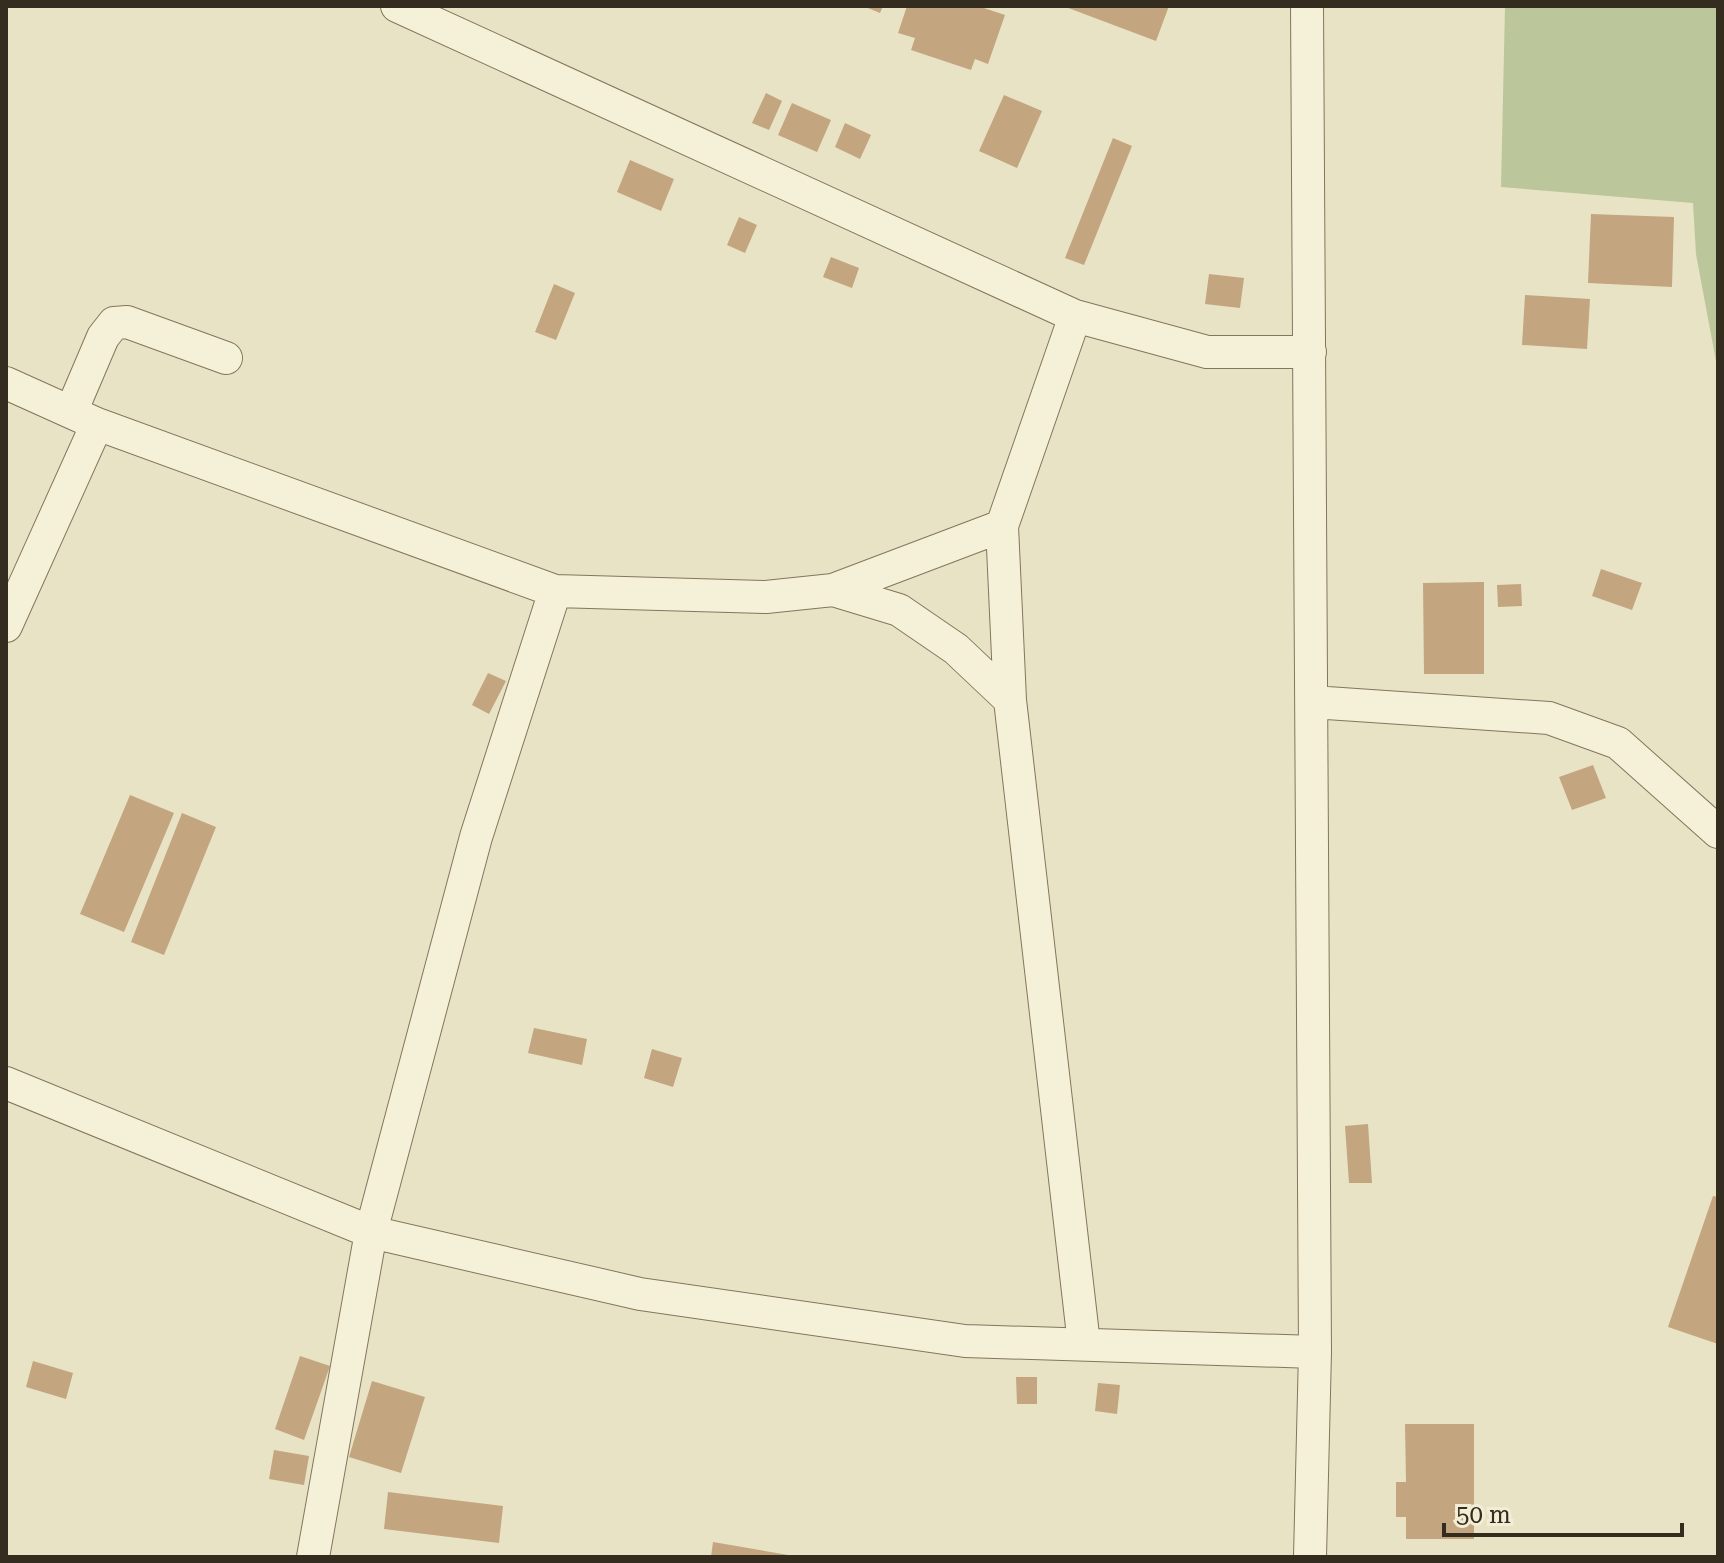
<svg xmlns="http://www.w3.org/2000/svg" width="1724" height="1563" font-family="'Roboto Serif',serif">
<rect width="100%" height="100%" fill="#e9e3c5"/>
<path fill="#bbc69a" d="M 1505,6 L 1718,6 L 1718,372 L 1696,254 L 1693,203 L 1501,187 Z"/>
<path fill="#c3a57f" d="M 863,6 L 883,6 L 880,13 Z
M 907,6 L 978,6 L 1005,15 L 988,64 L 975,59 L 971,70 L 911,50 L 915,38 L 898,33 Z
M 1063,6 L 1169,6 L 1156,41 Z
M 766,93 L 782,101 L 769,130 L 752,123 Z
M 1004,95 L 1042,111 L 1017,168 L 979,151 Z
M 792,103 L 831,120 L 817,152 L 778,135 Z
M 845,123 L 871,135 L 860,159 L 835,147 Z
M 1113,138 L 1132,146 L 1084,265 L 1065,258 Z
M 630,160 L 674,179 L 661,211 L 617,192 Z
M 1591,214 L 1674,217 L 1672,287 L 1588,283 Z
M 739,217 L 757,225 L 745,253 L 727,245 Z
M 831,257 L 859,268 L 852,288 L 823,277 Z
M 1209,274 L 1244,278 L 1240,308 L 1205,304 Z
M 554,284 L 575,293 L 556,340 L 535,332 Z
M 1525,295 L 1590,299 L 1587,349 L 1522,345 Z
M 1601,569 L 1642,583 L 1632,610 L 1592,596 Z
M 1484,582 L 1484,674 L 1424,674 L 1423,583 Z
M 1521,584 L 1522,606 L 1498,607 L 1497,585 Z
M 488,673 L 506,681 L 489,714 L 472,705 Z
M 1593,765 L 1606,798 L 1572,810 L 1559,777 Z
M 130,795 L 174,813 L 124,932 L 80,914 Z
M 182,813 L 216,827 L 164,955 L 131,942 Z
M 534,1028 L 587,1039 L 582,1065 L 528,1053 Z
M 652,1049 L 682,1058 L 673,1087 L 644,1078 Z
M 1368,1124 L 1372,1183 L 1349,1183 L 1345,1126 Z
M 1713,1196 L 1718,1197 L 1718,1344 L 1668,1327 Z
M 300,1356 L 330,1366 L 304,1440 L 275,1429 Z
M 33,1361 L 73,1373 L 66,1399 L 26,1387 Z
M 1016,1377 L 1037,1377 L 1037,1404 L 1017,1404 Z
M 372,1381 L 425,1397 L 401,1473 L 349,1457 Z
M 1098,1383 L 1120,1385 L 1117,1414 L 1095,1411 Z
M 1405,1424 L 1474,1424 L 1474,1539 L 1406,1539 L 1406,1517 L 1396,1517 L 1396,1482 L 1406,1482 Z
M 274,1450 L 309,1456 L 304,1485 L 269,1479 Z
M 388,1492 L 503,1506 L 499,1543 L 384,1529 Z
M 713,1542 L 788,1555 L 788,1557 L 711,1557 Z"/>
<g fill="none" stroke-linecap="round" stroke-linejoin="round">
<g stroke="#82765d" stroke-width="34">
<path id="minor" d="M 397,6 L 1075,316 L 1207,352 L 1310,352
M 1307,6 L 1315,1352 L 1310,1557
M 1075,316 L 1002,526 L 1010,700 L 1084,1344
M 6,383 L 97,424 L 555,591 L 766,597 L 833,590 L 1002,526
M 71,412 L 103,337 L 114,323 L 127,322 L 226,358
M 833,590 L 899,610 L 956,649 L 1010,700
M 6,626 L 97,424
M 1312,702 L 1549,718 L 1618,743 L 1718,832
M 6,1083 L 371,1232 L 640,1294 L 965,1341 L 1315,1352
M 313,1557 L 371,1232 L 476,837 L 555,591"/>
</g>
<use href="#minor" stroke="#f5f0d8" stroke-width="32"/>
</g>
<rect width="1724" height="1563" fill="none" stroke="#342c1f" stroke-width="16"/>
<path d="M1444 1523v12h238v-12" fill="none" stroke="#342c1f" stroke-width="4"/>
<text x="1456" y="1523" font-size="24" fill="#342c1f" stroke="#f2edd4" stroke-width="6" paint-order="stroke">50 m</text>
</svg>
